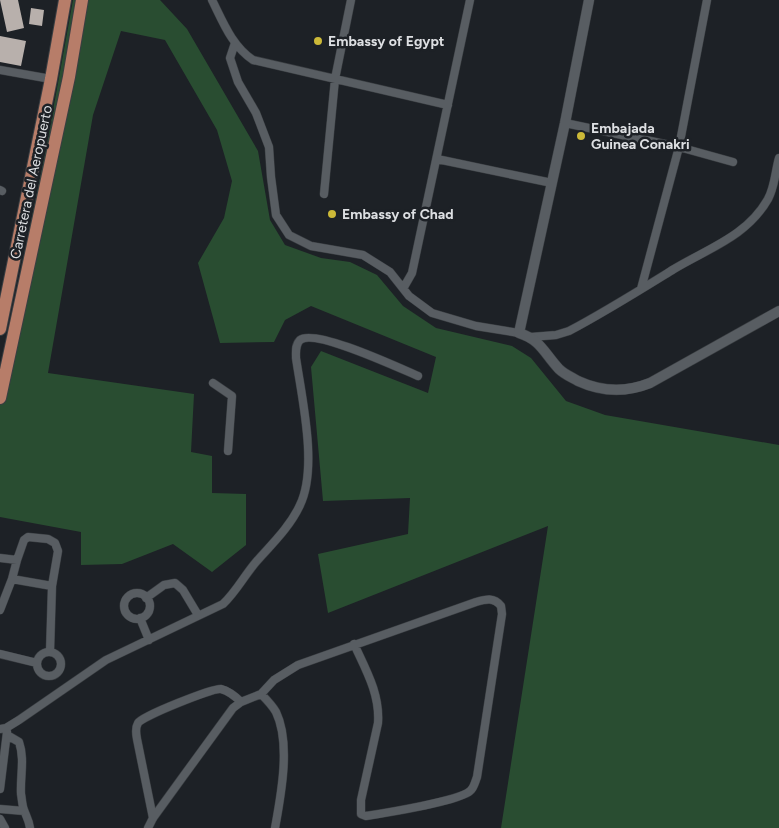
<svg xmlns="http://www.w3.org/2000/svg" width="779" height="828" font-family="Figtree,sans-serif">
<rect width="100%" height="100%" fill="#1d2126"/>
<path fill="#294d31" d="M 73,0 L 160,0 L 187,29 L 258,151 L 270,220 L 285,245 L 321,258 L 350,262 L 377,275 L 403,306 L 436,328 L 512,346 L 531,358 L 566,401 L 605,415 L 779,445 L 779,828 L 501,828 L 548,526 L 328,613 L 318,554 L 408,534 L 410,498 L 323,501 L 311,367 L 321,351 L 428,393 L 436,357 L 311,306 L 285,320 L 274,342 L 220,343 L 198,263 L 224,218 L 232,181 L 217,130 L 165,40 L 121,31 L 93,115 L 48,373 L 194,394 L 191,452 L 212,456 L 212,493 L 246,494 L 246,545 L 212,572 L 173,544 L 122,564 L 81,565 L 81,532 L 0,517 L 0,371 L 46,149 Z"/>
<path fill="#b8b0ac" d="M 0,0 L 18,0 L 24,28 L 7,32 Z
M 31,8 L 44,10 L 42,26 L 29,24 Z
M 0,36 L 26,41 L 21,66 L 0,62 Z"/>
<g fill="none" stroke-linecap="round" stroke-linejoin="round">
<g stroke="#3a3e42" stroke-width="9">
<path id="minor" d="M 212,0 C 223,22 232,46 253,60 L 448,105
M 235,43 L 230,58 L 238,82 L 256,113 L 269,147 L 271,177 L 276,215 L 289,235 L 311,246 L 363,255 L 390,272 L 409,296 L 432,313 L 476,326 L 519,333
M 0,70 L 51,79
M 565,123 L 679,147 L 733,162
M 437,159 L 552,183
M 0,190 L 2,191
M 324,194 L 335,79 L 351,0
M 404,287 L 412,273 L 470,0
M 641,289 L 679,147 L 707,0
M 531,337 L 556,335 L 569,331 C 605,312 640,290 674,269 C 709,248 747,236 768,199 C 775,186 775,172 779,158
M 213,383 L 232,396 L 228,451
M 0,558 L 17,560 L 24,540 L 28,537 L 48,539 L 55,543 L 58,551 L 52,586 L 50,652
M 12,579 L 52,586
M124 606a13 13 0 1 1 26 0a13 13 0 1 1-26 0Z
M 146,598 L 164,585 L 175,583 L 183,590 L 198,615
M 0,610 L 12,579 L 17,560
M 140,618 L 149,640
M37 664a12 12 0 1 1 24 0a12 12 0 1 1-24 0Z
M 0,654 L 37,663
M 261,694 C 266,699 272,705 276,712 C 291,743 281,795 275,828
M 0,729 L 6,728 L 19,720 L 106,660 L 223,604 C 236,592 244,576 256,562 C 271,545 290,527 300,505 C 318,468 302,399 296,358 C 296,352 295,345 300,340 C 314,328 399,368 418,376
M 7,735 L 19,742 C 25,759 20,776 21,794 C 22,799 22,805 24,810 C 26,816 29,820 30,828
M 0,789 L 7,732
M 0,809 L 24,811
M 153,818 L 137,739 C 136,734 135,728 138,723 C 142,716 213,688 221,689 C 229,691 236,697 241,702
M 0,819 L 5,828
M 148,828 L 153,818 L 182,778 L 233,708 L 241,702 L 261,694 L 274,680 L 298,665 L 476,602 C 486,599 494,597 501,606 L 502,614 L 477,777 C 475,782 474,788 470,791 C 459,801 385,813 366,816 L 361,814 L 361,800 L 378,723 C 380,694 366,670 354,644"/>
</g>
<g stroke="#3a3e42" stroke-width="11">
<path id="tertiary" d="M 589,0 L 565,123 L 519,333 C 541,340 544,353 559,369 C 564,374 571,377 578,381 C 602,392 625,393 650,383 L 779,311"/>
</g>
<g stroke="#3a3e42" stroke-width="14">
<path id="primary" d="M 0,329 L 51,79 L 65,0
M 0,398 L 69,77 L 82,0"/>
</g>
<use href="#minor" stroke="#585d62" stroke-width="8"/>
<use href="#tertiary" stroke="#585d62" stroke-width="10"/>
<use href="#primary" stroke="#b77d69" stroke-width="12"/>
</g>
<g fill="#ccb938" stroke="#1d2126" stroke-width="2">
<circle cx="318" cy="41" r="5"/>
<circle cx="581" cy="136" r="5"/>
<circle cx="332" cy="214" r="5"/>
</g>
<g text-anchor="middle" stroke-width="5" stroke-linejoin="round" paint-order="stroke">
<g font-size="14" font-weight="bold" fill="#dddfe2" stroke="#1d2126" text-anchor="start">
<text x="328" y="46">Embassy of Egypt</text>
<text x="591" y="133">Embajada<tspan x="591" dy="16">Guinea Conakri</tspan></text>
<text x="342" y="219">Embassy of Chad</text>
</g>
<g font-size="14" fill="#dddfe2" stroke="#1d2126">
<text transform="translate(31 182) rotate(-78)" y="5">Carretera del Aeropuerto</text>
</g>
</g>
</svg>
